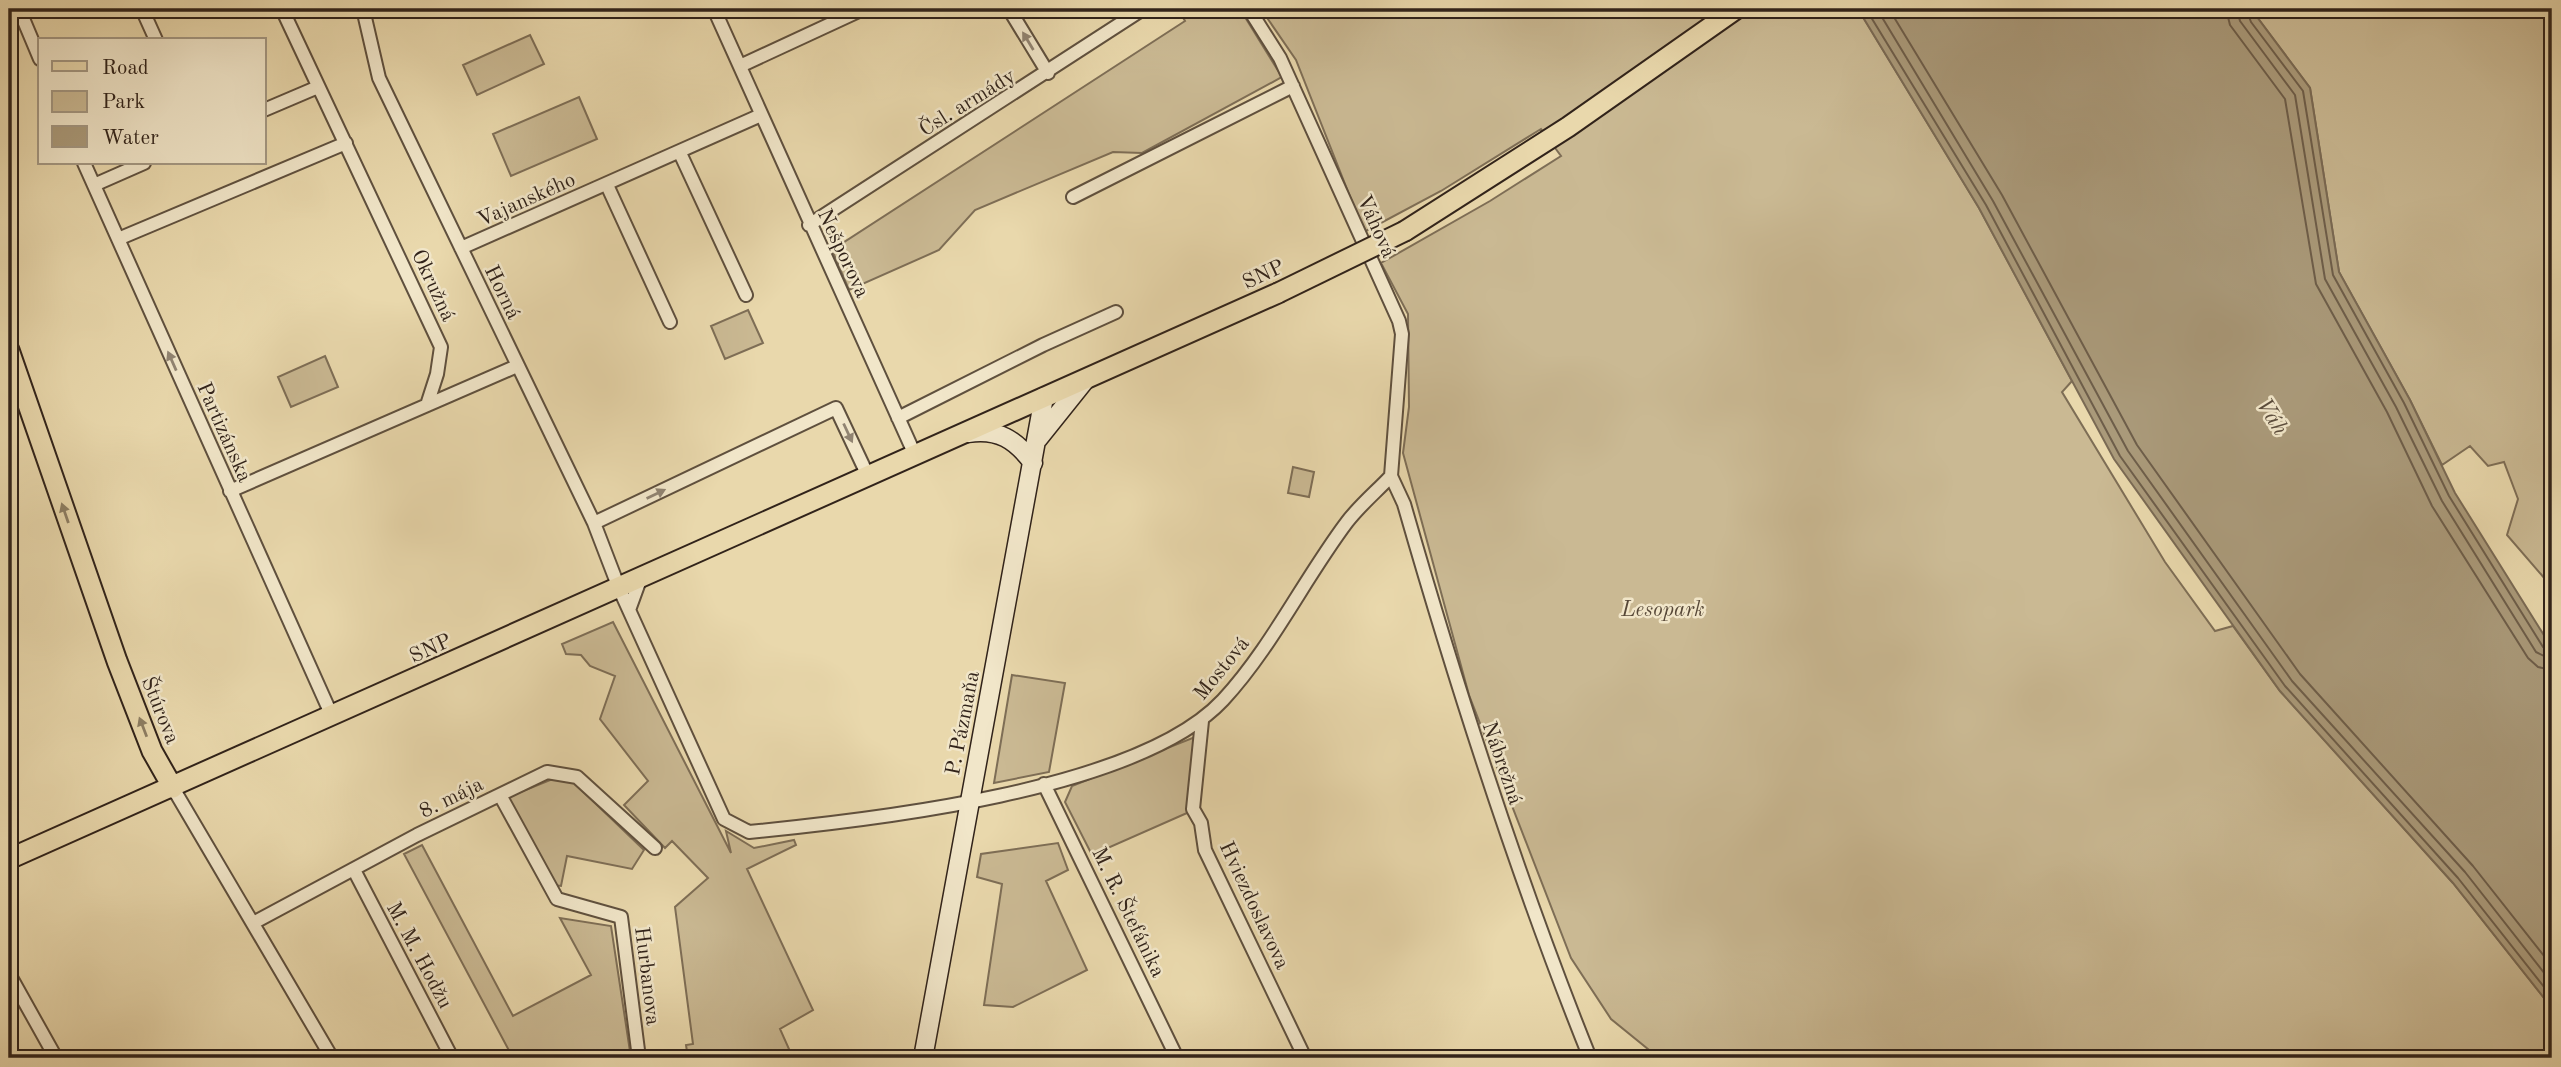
<svg xmlns="http://www.w3.org/2000/svg" width="2561" height="1067" font-family="'Old Standard TT',serif">
<rect width="100%" height="100%" fill="#e9d8ac"/>
<filter id="stains"><feTurbulence type="fractalNoise" baseFrequency=".00286" numOctaves="4"/><feColorMatrix values="0 0 0 0 .2 0 0 0 0 .09 0 0 0 0 .02 0 0 0 .5 -.17"/></filter>
<radialGradient id="worn" r=".72"><stop offset=".6" stop-color="#630" stop-opacity="0"/><stop offset="1" stop-color="#630" stop-opacity=".3"/></radialGradient>
<path fill="#cab993" stroke="#7e6e56" stroke-width="2" d="M 1178,9 L 1240,9 L 1282,77 L 1142,153 L 1113,152 L 975,210 L 939,250 L 849,290 L 832,250 L 1185,21 Z
M 1261,9 L 1858,9 L 1979,208 L 2072,381 L 2062,392 L 2165,562 L 2215,631 L 2233,626 L 2280,691 L 2453,883 L 2552,1008 L 2552,1058 L 1659,1058 L 1611,1019 L 1571,958 L 1469,695 L 1403,453 L 1409,407 L 1408,314 L 1381,263 L 1490,201 L 1561,156 L 1541,129 L 1441,191 L 1364,232 L 1296,60 Z
M 2251,9 L 2552,9 L 2552,587 L 2507,535 L 2518,499 L 2504,462 L 2488,466 L 2470,446 L 2442,465 L 2410,400 L 2339,272 L 2310,88 Z
M 530,35 L 544,64 L 477,95 L 463,65 Z
M 579,97 L 597,139 L 511,176 L 493,134 Z
M 748,310 L 763,343 L 725,359 L 711,326 Z
M 325,356 L 338,387 L 291,407 L 278,377 Z
M 1293,467 L 1314,472 L 1309,497 L 1288,493 Z
M 613,622 L 731,853 L 726,831 L 754,848 L 794,840 L 796,845 L 747,869 L 813,1010 L 780,1029 L 793,1058 L 688,1058 L 686,1045 L 693,1044 L 675,907 L 708,878 L 672,841 L 665,848 L 624,805 L 648,781 L 600,719 L 615,676 L 590,666 L 581,655 L 566,654 L 562,644 Z
M 1012,675 L 1065,683 L 1049,772 L 994,783 Z
M 1195,737 L 1187,813 L 1092,855 L 1065,802 L 1072,786 Z
M 555,778 L 573,782 L 644,850 L 632,869 L 567,856 L 561,886 L 554,885 L 506,798 Z
M 1058,843 L 1068,870 L 1046,881 L 1087,970 L 1013,1007 L 984,1005 L 1002,884 L 977,877 L 981,854 Z
M 422,845 L 513,1016 L 591,975 L 560,918 L 611,926 L 631,1058 L 513,1058 L 404,854 Z"/>
<path fill="#aa9a7a" stroke="#7a6a54" stroke-width="2" d="M 1858,9 L 2251,9 L 2310,88 L 2339,272 L 2410,400 L 2455,493 L 2552,648 L 2552,1008 L 2453,883 L 2280,691 L 2114,459 L 1979,208 Z"/>
<g fill="none" stroke-linecap="round" stroke-linejoin="round">
<path stroke="#6e5e4a" stroke-width="2" d="M 1866,9 L 1986,205 L 2120,456 L 2285,686 L 2458,878 L 2552,997
M 1877,9 L 1993,201 L 2128,451 L 2292,681 L 2465,872 L 2552,983
M 1889,9 L 2002,195 L 2137,445 L 2300,674 L 2473,866 L 2552,966
M 2226,9 L 2230,25 L 2285,99 L 2316,284 L 2387,412 L 2432,506 L 2528,658 L 2538,667 L 2552,670
M 2237,9 L 2240,21 L 2295,95 L 2325,279 L 2396,407 L 2442,501 L 2536,652 L 2552,660
M 2246,9 L 2251,22 L 2303,91 L 2333,275 L 2404,403 L 2449,496 L 2543,647 L 2552,651"/>
<g stroke="#5f503e" stroke-width="16">
<path id="minor" d="M 19,9 L 40,59
M 142,9 L 156,40
M 282,9 L 441,347 L 437,374 L 427,405
M 363,9 L 379,78 L 594,523 L 619,588 L 724,819 L 749,832 C 872,820 1138,791 1223,700 C 1272,647 1304,579 1347,522 C 1360,505 1377,491 1391,476
M 714,9 L 915,455
M 1009,9 L 1048,73
M 1249,9 L 1280,58 L 1399,321 L 1402,334 L 1391,476 L 1404,504 C 1458,692 1517,877 1590,1058
M 740,66 L 863,9
M 264,110 L 318,87
M 680,153 L 746,295
M 84,163 L 332,716
M 94,185 L 144,163
M 607,185 L 670,322
M 1073,197 L 1293,86
M 809,225 L 1143,9
M 118,239 L 346,143
M 461,248 L 761,115
M 898,418 L 1043,345 L 1116,312
M 230,491 L 517,366
M 594,523 L 836,408 L 868,476
M 629,610 L 641,577
M 1202,721 L 1193,809 L 1201,823 L 1205,850 L 1305,1058
M 1044,784 L 1177,1058
M 173,788 L 332,1058
M 500,795 L 557,899 L 621,917 L 639,1058
M 354,870 L 452,1058
M 253,923 L 417,835 L 547,772 L 577,777 L 655,848
M 9,974 L 56,1058"/>
</g>
<g stroke="#31231a" stroke-width="21">
<path id="secondary" d="M 968,433 C 998,428 1016,440 1033,463
M 1038,439 L 1086,379
M 923,1058 L 1044,397"/>
</g>
<g stroke="#31231a" stroke-width="23">
<path id="primary" d="M 1405,231 L 1568,127 L 1736,9
M 9,350 L 117,661 L 152,751 L 173,788
M 9,859 L 1278,293"/>
</g>
<use href="#minor" stroke="#f1e6c9" stroke-width="12"/>
<use href="#secondary" stroke="#f1e6c9" stroke-width="18"/>
<use href="#primary" stroke="#e9d8ac" stroke-width="19"/>
<g stroke="#31231a" stroke-width="23" stroke-linecap="butt">
<path id="primary-bridge" d="M 1278,293 L 1405,231"/>
</g>
<use href="#primary-bridge" stroke="#e9d8ac" stroke-width="19"/>
</g>
<defs><path id="oneway-solid" d="M-6-.8H1V-3.2L6.5 0L1 3.2V.8H-6Z" transform="scale(1.75)"/></defs>
<g fill="#918472">
<use href="#oneway-solid" transform="translate(1028 41) rotate(-121)"/>
<use href="#oneway-solid" transform="translate(172 361) rotate(-114)"/>
<use href="#oneway-solid" transform="translate(848 433) rotate(65)"/>
<use href="#oneway-solid" transform="translate(656 494) rotate(-26)"/>
</g>
<g fill="#8d7e63">
<use href="#oneway-solid" transform="translate(65 513) rotate(-109)"/>
<use href="#oneway-solid" transform="translate(143 727) rotate(-111)"/>
</g>
<g text-anchor="middle" stroke-width="5" stroke-linejoin="round" paint-order="stroke">
<g font-size="21" fill="#31231a" stroke="#f1e6c9">
<text transform="translate(967 102) rotate(-32)" y="7">Čsl. armády</text>
<text transform="translate(526 199) rotate(-24)" y="7">Vajanského</text>
<text transform="translate(1377 226) rotate(66)" y="7">Váhová</text>
<text transform="translate(844 253) rotate(65)" y="7">Nešporova</text>
<text transform="translate(1263 274) rotate(-25)" y="7">SNP</text>
<text transform="translate(434 285) rotate(65)" y="7">Okružná</text>
<text transform="translate(503 292) rotate(64)" y="7">Horná</text>
<text transform="translate(225 432) rotate(66)" y="7">Partizánska</text>
<text transform="translate(430 648) rotate(-24)" y="7">SNP</text>
<text transform="translate(1221 668) rotate(-51)" y="7">Mostová</text>
<text transform="translate(161 710) rotate(68)" y="7">Štúrova</text>
<text transform="translate(962 723) rotate(-79)" y="7">P. Pázmaňa</text>
<text transform="translate(1503 763) rotate(71)" y="7">Nábrežná</text>
<text transform="translate(451 797) rotate(-26)" y="7">8. mája</text>
<text transform="translate(1255 905) rotate(65)" y="7">Hviezdoslavova</text>
<text transform="translate(1129 912) rotate(64)" y="7">M. R. Štefánika</text>
<text transform="translate(420 955) rotate(62)" y="7">M. M. Hodžu</text>
<text transform="translate(648 976) rotate(83)" y="7">Hurbanova</text>
</g>
<g font-size="21" font-style="italic" fill="#574838" stroke="#f1e6c9">
<text x="1663" y="616">Lesopark</text>
</g>
<g font-size="23" font-style="italic" fill="#5b4d3c" stroke="#f1e6c9">
<text transform="translate(2273 416) rotate(58)" y="8">Váh</text>
</g>
</g>
<rect width="2561" height="1067" fill="none" stroke="#e9d8ac" stroke-width="35"/>
<rect x="10" y="10" width="2540" height="1046" fill="none" stroke="#31231a" stroke-width="3.5"/>
<rect x="18" y="18" width="2526" height="1032" fill="none" stroke="#31231a" stroke-width="2"/>
<rect x="38" y="38" width="228" height="126" fill="#f1e6c9" stroke="#a49883" stroke-width="2"/>
<rect x="52" y="61" width="35" height="10" fill="#e9d8ac" stroke="#a49883" stroke-width="2"/>
<text x="102" y="74" font-size="21" fill="#31231a">Road</text>
<rect x="52" y="91" width="35" height="21" fill="#cab993" stroke="#a49883" stroke-width="2"/>
<text x="102" y="108" font-size="21" fill="#31231a">Park</text>
<rect x="52" y="126" width="35" height="21" fill="#aa9a7a" stroke="#a49883" stroke-width="2"/>
<text x="102" y="144" font-size="21" fill="#31231a">Water</text>
<rect width="100%" height="100%" filter="url(#stains)"/>
<rect width="100%" height="100%" fill="url(#worn)"/>
</svg>
